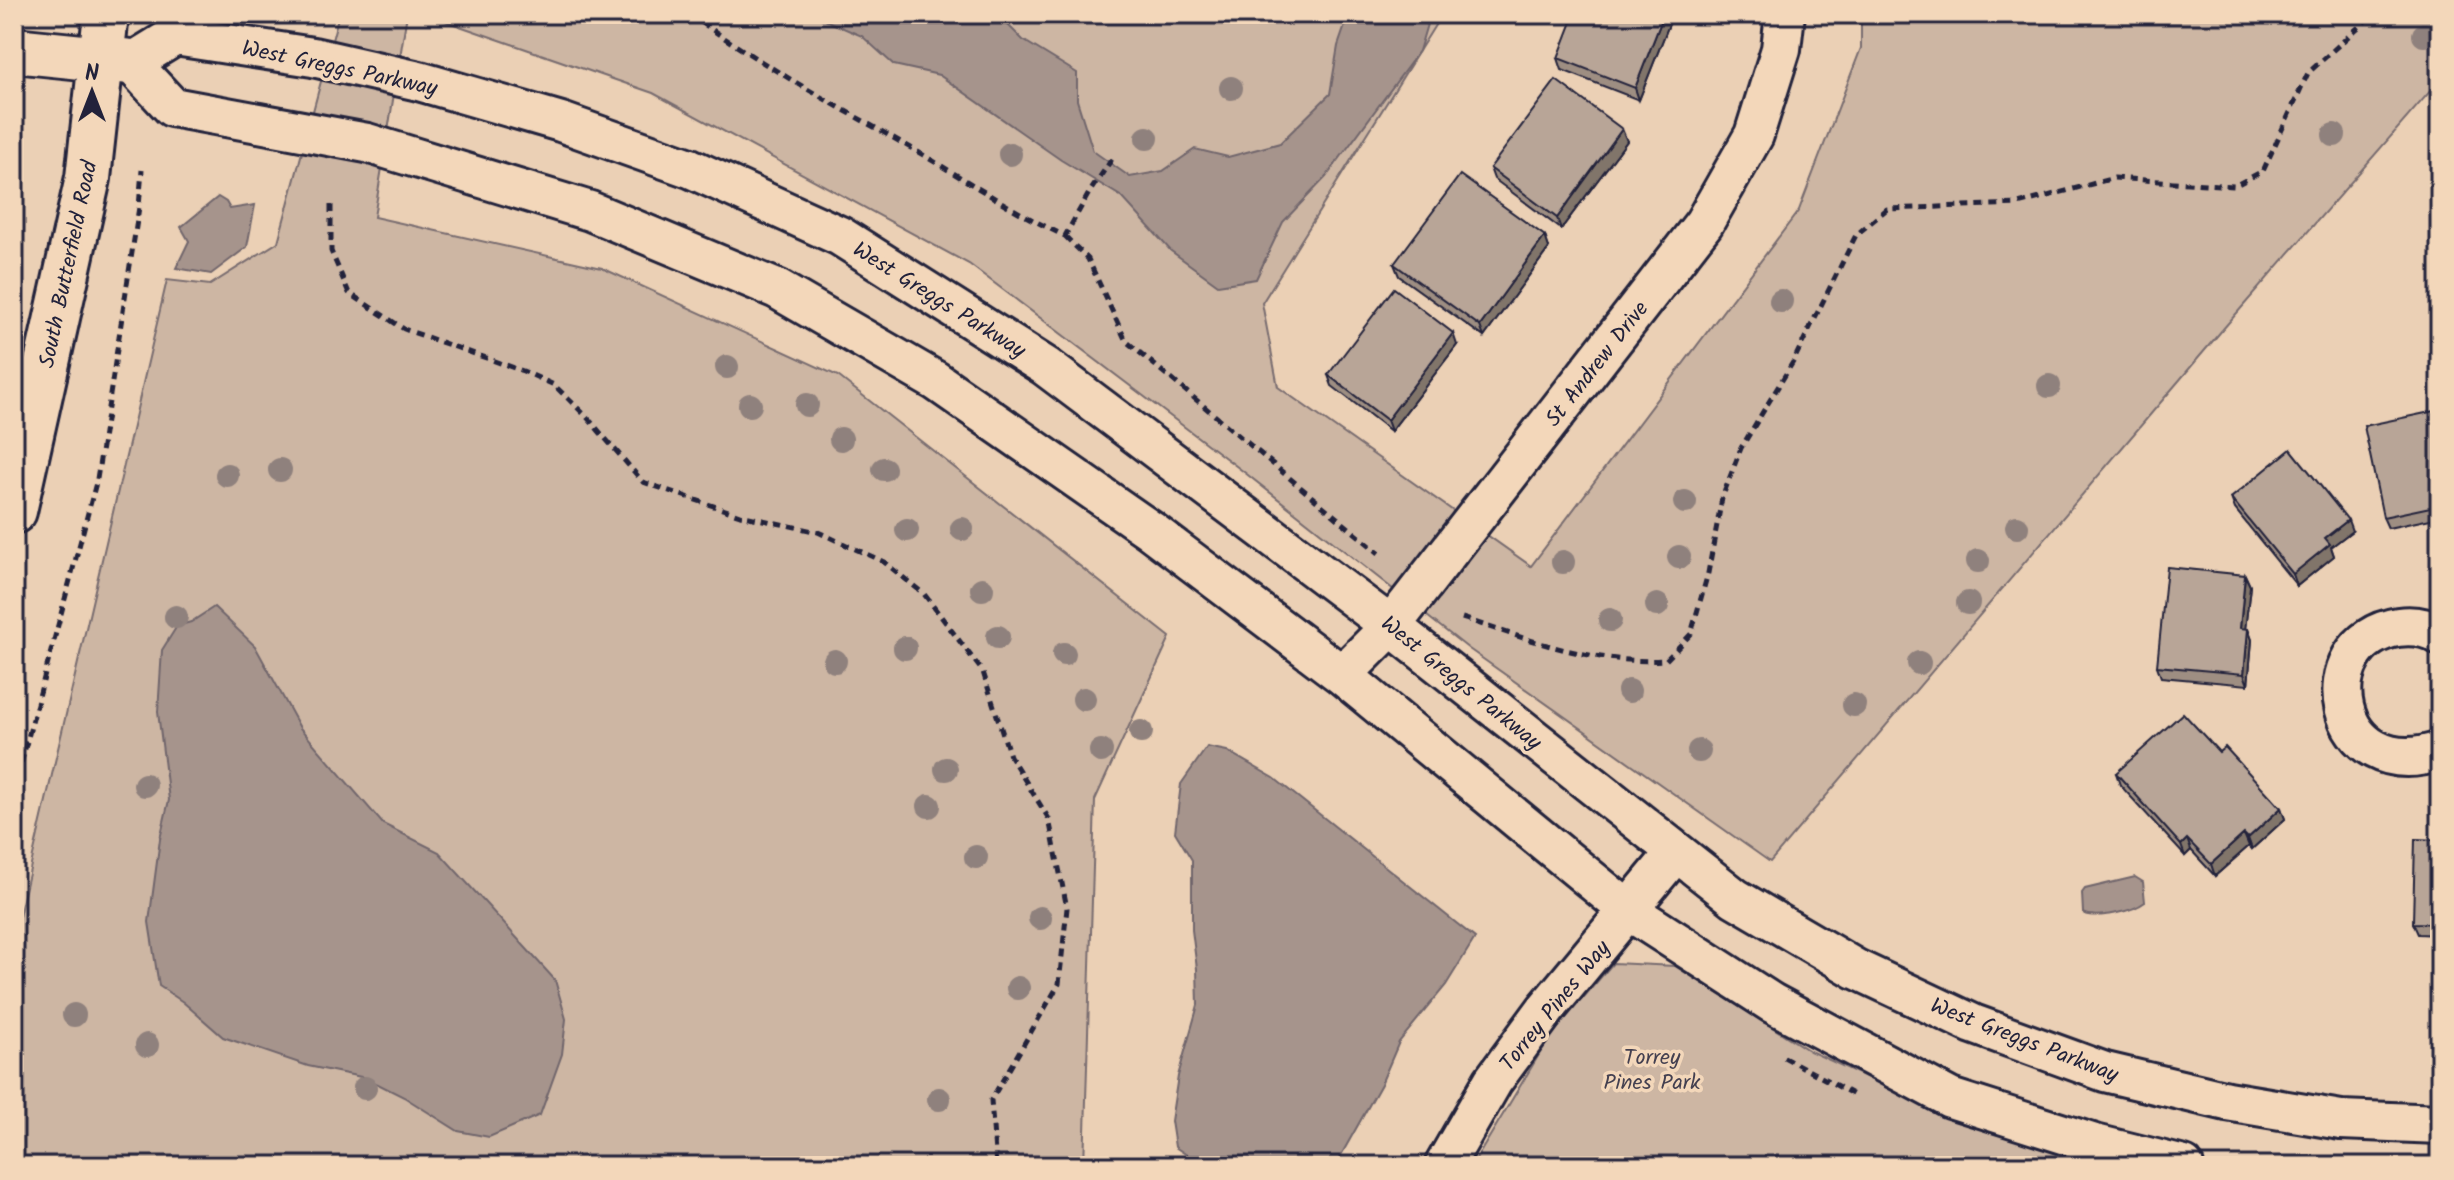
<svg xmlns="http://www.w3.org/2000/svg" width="2454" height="1180" font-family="Kalam,sans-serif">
<rect width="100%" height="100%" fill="#ebd0b5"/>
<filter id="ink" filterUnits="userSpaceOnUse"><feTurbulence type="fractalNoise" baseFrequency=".0125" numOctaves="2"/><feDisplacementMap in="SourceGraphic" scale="16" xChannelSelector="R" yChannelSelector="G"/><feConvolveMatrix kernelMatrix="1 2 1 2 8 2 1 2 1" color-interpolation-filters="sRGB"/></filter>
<g filter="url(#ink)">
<path fill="#cdb6a3" stroke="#786c6f" stroke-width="2" d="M 339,14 L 407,14 L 374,217 L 602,268 L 838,376 L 1170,637 L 1095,800 L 1084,1166 L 14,1166 L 14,938 L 167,280 L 210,285 L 278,242 Z
M 425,14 L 1442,14 L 1262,303 L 1278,387 L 1531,566 L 1799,210 L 1861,48 L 1861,14 L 2440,14 L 2440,80 L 2223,329 L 1770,862 L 1469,649 L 1244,472 L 969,264 L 653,93 Z
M 1613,963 L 1675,966 L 1810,1051 L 1950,1116 L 2125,1166 L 1472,1166 L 1549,1038 Z"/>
<path fill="#a6948c" stroke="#71666c" stroke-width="2" d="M 811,14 L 997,14 L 1023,40 L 1077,73 L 1077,100 L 1093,151 L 1130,177 L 1163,171 L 1195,149 L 1228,157 L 1280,143 L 1330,94 L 1338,46 L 1349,14 L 1430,14 L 1419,51 L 1326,177 L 1283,222 L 1256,279 L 1218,285 L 1171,251 L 1122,197 L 1061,160 L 939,75 L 894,65 L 862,36 Z
M 218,197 L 226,202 L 230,209 L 255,205 L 247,247 L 211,274 L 176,268 L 189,241 L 181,227 Z
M 214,607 L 255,646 L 300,728 L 383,824 L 439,852 L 555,980 L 566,1019 L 562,1054 L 540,1115 L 489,1137 L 458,1131 L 404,1097 L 366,1078 L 308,1066 L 223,1037 L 183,1002 L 159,986 L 149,922 L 160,839 L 169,800 L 158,712 L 162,650 L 177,626 L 191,622 Z
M 1207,747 L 1227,751 L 1274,778 L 1475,938 L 1446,985 L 1399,1042 L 1381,1084 L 1335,1166 L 1218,1166 L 1196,1161 L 1175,1147 L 1171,1121 L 1178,1076 L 1198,1005 L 1197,969 L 1192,930 L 1192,860 L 1175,832 L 1181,784 Z
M 2135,877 L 2143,882 L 2145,902 C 2134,911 2097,920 2083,913 L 2082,893 L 2085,889 Z"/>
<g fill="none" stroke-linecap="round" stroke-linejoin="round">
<g stroke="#22223b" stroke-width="44">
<path id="street" d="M 2440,635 C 2427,627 2413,625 2398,627 C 2308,641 2331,788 2440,751
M 1342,675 L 1391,626 L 1704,223 L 1754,135 L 1781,49 L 1785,14
M 1444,1166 L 1493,1081 L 1546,1009 L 1676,852
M 2184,1166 L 2095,1144 L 1950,1098 L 1772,1003 L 1629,911 L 1342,675 L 1150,530 L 936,381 L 777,289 L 590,211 L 367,143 L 172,107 L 131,63 L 175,36 L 313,57 L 419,81 L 561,122 L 690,168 L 840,236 L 1045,366 L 1391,626 L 1735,898 L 1856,969 L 1973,1024 L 2105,1072 L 2227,1101 L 2341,1120 L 2440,1124"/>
</g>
<g stroke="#22223b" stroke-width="50">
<path id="secondary" d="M 14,50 L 131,62
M 14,511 L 88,178 L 106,14"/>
</g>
<path stroke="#22223b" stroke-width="5" stroke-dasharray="8 6" stroke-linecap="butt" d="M 690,14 C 760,65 836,105 911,148 C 962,177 1011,211 1065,236 L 1089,193 L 1114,156
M 331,205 L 331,251 L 349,293 L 404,329 L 523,371 L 554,385 L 586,416 L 643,482 L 740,515 L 818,532 L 884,562 L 924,594 L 983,672 L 1010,756 L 1049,819 L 1067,908 L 1059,984 L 991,1100 L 996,1166
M 1065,236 L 1088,259 L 1126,341 L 1379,553
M 1462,618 C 1530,640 1594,665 1666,660 L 1691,634 L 1708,573 L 1722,498 L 1741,448 L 1793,362 L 1856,235 L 1887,209 L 2018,204 L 2114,178 L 2234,186 L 2263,171 L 2308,73 L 2373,14
M 14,790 L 97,479 L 139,207 L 142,170
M 1784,1057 L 1856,1096"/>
<use href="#street" stroke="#f3d7ba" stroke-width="38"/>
<use href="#secondary" stroke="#f3d7ba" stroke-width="44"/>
</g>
<g fill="#8f817d">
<circle cx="2424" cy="35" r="12"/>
<circle cx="1231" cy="88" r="12"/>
<circle cx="2334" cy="135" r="12"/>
<circle cx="1147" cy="138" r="12"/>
<circle cx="1010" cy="154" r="12"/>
<circle cx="1781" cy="301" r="12"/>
<circle cx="727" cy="367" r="12"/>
<circle cx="2049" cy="386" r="12"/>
<circle cx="750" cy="405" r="12"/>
<circle cx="807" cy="405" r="12"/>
<circle cx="841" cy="439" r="12"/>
<circle cx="884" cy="469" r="12"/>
<circle cx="280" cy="470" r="12"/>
<circle cx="227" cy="475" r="12"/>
<circle cx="1685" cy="502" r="12"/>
<circle cx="2017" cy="527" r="12"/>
<circle cx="962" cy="529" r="12"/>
<circle cx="907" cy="530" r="12"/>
<circle cx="1679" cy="557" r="12"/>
<circle cx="1978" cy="561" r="12"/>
<circle cx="1563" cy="562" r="12"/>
<circle cx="982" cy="589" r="12"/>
<circle cx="1968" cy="603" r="12"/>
<circle cx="1657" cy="605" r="12"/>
<circle cx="176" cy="617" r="12"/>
<circle cx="1610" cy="620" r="12"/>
<circle cx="998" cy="637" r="12"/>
<circle cx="905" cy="648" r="12"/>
<circle cx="1064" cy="654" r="12"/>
<circle cx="835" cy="661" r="12"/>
<circle cx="1919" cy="663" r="12"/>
<circle cx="1629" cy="691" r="12"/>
<circle cx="1084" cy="699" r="12"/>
<circle cx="1854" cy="705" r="12"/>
<circle cx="1141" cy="732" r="12"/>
<circle cx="1101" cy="751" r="12"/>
<circle cx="1699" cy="751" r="12"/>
<circle cx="946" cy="769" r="12"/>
<circle cx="145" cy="785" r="12"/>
<circle cx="929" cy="806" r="12"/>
<circle cx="976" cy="857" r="12"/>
<circle cx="1040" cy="918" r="12"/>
<circle cx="1018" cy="988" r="12"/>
<circle cx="74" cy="1015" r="12"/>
<circle cx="147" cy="1045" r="12"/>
<circle cx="365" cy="1088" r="12"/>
<circle cx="939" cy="1099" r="12"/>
</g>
<path fill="#9e8e82" stroke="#22223b" stroke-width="2" d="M 1673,14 L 1639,100 L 1562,70 L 1558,58 Z
M 1627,141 L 1561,229 L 1494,179 L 1490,168 Z
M 1545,236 L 1549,248 L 1484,337 L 1399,276 L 1394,264 Z
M 1457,345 L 1391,431 L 1332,386 L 1328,375 Z
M 2440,410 L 2440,517 L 2388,528 L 2383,517 Z
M 2231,498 L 2352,531 L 2331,547 L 2334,556 L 2297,586 L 2235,509 Z
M 2245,575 L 2250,586 L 2245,629 L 2248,629 L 2252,640 L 2248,685 L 2161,677 L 2157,666 Z
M 2219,752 L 2281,808 L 2285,819 L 2252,849 L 2249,846 L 2215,876 L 2191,850 L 2185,856 L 2120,785 L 2116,773 Z
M 2440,840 L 2440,935 L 2418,934 L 2413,923 Z"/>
<path fill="#81746a" stroke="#22223b" stroke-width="2" d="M 1664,14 L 1673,14 L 1639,100 L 1635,88 Z
M 1622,129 L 1627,141 L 1561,229 L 1557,218 Z
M 1545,236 L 1549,248 L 1484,337 L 1480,326 Z
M 1453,333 L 1457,345 L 1391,431 L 1387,420 Z
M 2348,520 L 2352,531 L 2331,547 L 2334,556 L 2297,586 L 2293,574 L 2325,538 Z
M 2245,575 L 2250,586 L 2244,639 L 2240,628 Z
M 2248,629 L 2252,640 L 2248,685 L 2244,674 Z
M 2281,808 L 2285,819 L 2252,849 L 2248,838 Z
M 2244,834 L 2249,846 L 2215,876 L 2211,864 Z
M 2187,839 L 2191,850 L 2185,856 L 2181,845 Z"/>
<path fill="#b8a597" stroke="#22223b" stroke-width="2" d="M 1575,14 L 1664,14 L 1635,88 L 1558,58 Z
M 1556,80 L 1622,129 L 1557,218 L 1490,168 Z
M 1460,175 L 1545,236 L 1480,326 L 1394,264 Z
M 1394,288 L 1453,333 L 1387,420 L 1328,375 Z
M 2440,410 L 2440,505 L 2383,517 L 2364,426 Z
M 2291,449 L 2348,520 L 2325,538 L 2330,544 L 2293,574 L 2231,498 Z
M 2167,567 L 2245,575 L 2240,628 L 2248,629 L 2244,674 L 2157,666 Z
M 2183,713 L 2219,752 L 2225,747 L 2281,808 L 2248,838 L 2244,834 L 2211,864 L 2187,839 L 2181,845 L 2116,773 Z
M 2415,839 L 2440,840 L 2440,924 L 2413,923 Z"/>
</g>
<g text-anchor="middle" stroke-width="7" stroke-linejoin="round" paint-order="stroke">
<g font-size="22" fill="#22223b" stroke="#f3d7ba">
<text transform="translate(340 67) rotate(12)" y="8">West Greggs Parkway</text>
<text transform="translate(67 264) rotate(-78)" y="8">South Butterfield Road</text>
<text transform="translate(940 299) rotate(32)" y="8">West Greggs Parkway</text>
<text transform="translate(1596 363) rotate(-52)" y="8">St Andrew Drive</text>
<text transform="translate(1462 682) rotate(39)" y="8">West Greggs Parkway</text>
<text transform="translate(1554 1005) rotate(-51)" y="8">Torrey Pines Way</text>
<text transform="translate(2025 1039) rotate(21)" y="8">West Greggs Parkway</text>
</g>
<g font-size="22" fill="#444050" stroke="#f3d7ba">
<text x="1652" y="1064">Torrey<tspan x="1652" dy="25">Pines Park</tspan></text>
</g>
</g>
<rect width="2454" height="1180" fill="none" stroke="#f3d7ba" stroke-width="48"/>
<rect x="24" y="24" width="2406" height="1132" fill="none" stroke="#22223b" stroke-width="3" filter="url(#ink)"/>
<g transform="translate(92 92)" stroke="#f3d7ba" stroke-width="6" paint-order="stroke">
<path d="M0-6L14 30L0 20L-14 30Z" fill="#22223b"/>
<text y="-12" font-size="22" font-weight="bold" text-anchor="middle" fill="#22223b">N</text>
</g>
</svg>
